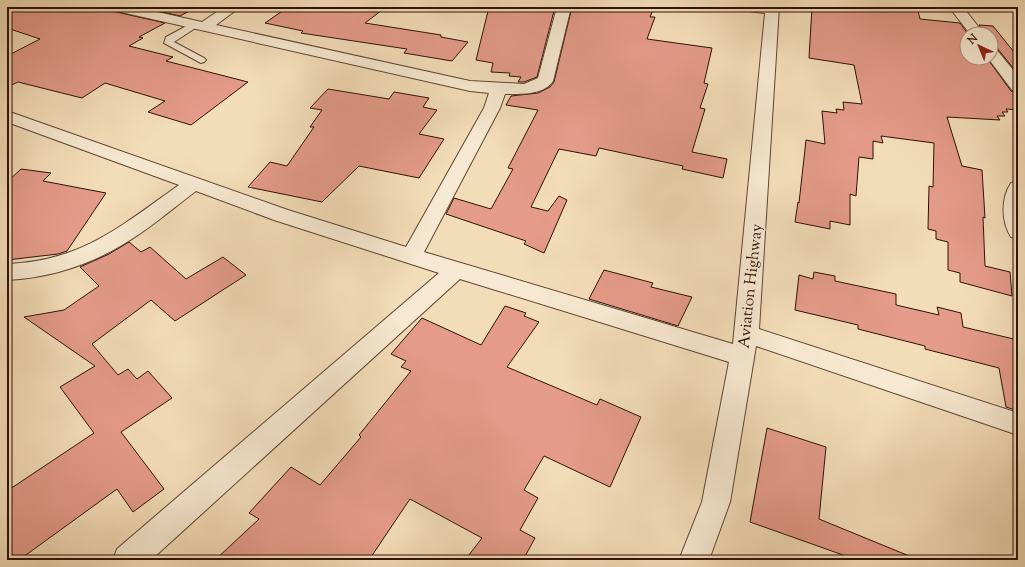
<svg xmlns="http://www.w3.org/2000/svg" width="1025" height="567" font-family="'Sorts Mill Goudy',serif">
<rect width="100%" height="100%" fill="#f3ddb8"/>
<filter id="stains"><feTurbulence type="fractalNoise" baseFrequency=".005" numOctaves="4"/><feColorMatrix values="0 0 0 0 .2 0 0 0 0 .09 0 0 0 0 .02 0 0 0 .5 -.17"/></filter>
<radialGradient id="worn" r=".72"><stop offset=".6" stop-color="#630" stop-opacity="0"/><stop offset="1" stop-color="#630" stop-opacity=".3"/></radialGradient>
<path fill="#e49b89" stroke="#2e1106" d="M 7,7 L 109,7 L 112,11 L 165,23 L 139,37 L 143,38 L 129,46 L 173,57 L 166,61 L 248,82 L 191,125 L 148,112 L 165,101 L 105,83 L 82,98 L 18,82 L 7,87 L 7,56 L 40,39 L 7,28 Z
M 142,7 L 197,7 L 180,16 Z
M 288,7 L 386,7 L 365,23 L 441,35 L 441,37 L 468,42 L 452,61 L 404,53 L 407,49 L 301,33 L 303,31 L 265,23 Z
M 489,7 L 555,7 L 537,77 L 524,82 L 518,82 L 521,77 L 509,76 L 510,73 L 491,72 L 493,63 L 476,60 Z
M 572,7 L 633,7 L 653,10 L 650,17 L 655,17 L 647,39 L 712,48 L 704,83 L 708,84 L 700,108 L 705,109 L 692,152 L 727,159 L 723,178 L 682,169 L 683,166 L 599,148 L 596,156 L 559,149 L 531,207 L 548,211 L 559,196 L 567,200 L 544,253 L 524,244 L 526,241 L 446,214 L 454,198 L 491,209 L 513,169 L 508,168 L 538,110 L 506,105 L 511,96 L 538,93 L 550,87 L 554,82 Z
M 812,7 L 917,7 L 920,19 L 960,23 L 968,34 L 967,58 L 987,58 L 1011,91 L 1018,93 L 1018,110 L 1006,109 L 1008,112 L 1002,112 L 1005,116 L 997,116 L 1000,120 L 947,117 L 962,166 L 982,170 L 985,218 L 983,217 L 985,266 L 1010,272 L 1012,296 L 960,282 L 960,273 L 948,270 L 948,242 L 936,239 L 936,231 L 928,229 L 929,186 L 933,187 L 934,143 L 881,136 L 883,143 L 873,141 L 873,159 L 859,157 L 856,196 L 850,194 L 850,225 L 830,221 L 830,229 L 795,222 L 798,202 L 799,203 L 806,140 L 825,144 L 822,111 L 837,113 L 836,109 L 844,110 L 843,102 L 862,104 L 854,65 L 809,58 Z
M 979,25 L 993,26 L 1018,57 L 1018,74 L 997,48 L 991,47 L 991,34 L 985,34 Z
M 328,89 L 389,99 L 394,92 L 429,98 L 423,107 L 437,110 L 419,134 L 444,139 L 419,178 L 359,166 L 322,202 L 248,187 L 270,162 L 287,166 L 314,127 L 310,127 L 322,110 L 310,108 Z
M 21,169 L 51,173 L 43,181 L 106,193 L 67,251 L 58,254 L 7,260 L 7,182 Z
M 129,242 L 141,252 L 150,247 L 186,279 L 223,257 L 246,275 L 175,321 L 151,300 L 92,344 L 118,375 L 128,369 L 137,379 L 148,371 L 172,398 L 121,432 L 164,489 L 133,512 L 117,489 L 19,560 L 7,560 L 7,491 L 94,433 L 60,387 L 95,366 L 24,317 L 64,310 L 99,286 L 80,267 L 109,254 Z
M 604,270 L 653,283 L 651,287 L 692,297 L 678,326 L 589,299 Z
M 814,272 L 835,276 L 835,281 L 896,294 L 896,305 L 939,315 L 937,307 L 961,313 L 963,327 L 1018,340 L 1018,411 L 1006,407 L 999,368 L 925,349 L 925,346 L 858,329 L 858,325 L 795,310 L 799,275 L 813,279 Z
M 505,306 L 526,313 L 524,316 L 539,322 L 507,367 L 597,405 L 600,399 L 641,417 L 610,487 L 544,456 L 524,490 L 538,498 L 520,530 L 535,538 L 523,560 L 465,560 L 482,538 L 410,499 L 369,560 L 215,560 L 259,519 L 249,513 L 291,467 L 320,485 L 361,437 L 359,435 L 411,371 L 401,367 L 406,361 L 391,354 L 422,318 L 481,345 Z
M 767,428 L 826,447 L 819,519 L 919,560 L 842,560 L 843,555 L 750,522 Z"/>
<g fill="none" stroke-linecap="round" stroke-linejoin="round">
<g stroke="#5f4432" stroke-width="2">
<path id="lane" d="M 194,22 L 199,25 L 197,27 L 174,42 L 204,58 L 206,60 L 204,62 L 201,63 L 164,43 L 166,37 Z"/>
</g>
<g stroke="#5f4432" stroke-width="2">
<path id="street" d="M 110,7 L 135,7 L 202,22 L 224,7 L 240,7 L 216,25 L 470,81 L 524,84 L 538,78 L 557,7 L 571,7 L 553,81 C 544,95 520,94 505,94 L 500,108 L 424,252 L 733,344 L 765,13 L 741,10 L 739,7 L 779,7 L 759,329 L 1018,413 L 1018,435 L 756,346 L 730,502 L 709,560 L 679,560 L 702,502 L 729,362 L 460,279 L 151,560 L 113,560 L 117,549 L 439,273 L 274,220 L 196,191 C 173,208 147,231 122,245 C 87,266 48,278 7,280 L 7,264 C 82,261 121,226 179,185 L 7,122 L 7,111 L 288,210 L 406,247 L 484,108 L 489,93 L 470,91 L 112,10 Z
M 949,7 L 963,7 L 984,34 L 970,34 Z
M 991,48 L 996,49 L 1018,76 L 1018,92 L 1012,90 L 988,58 L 991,58 Z
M 1018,181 L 1018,239 L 1011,237 C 1001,221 1001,198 1011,183 Z"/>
</g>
<use href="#lane" fill="#f7e9d1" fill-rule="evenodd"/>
<use href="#street" fill="#f7e9d1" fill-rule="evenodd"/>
</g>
<g text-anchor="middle" stroke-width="3" stroke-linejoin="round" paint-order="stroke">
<g font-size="16" fill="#2e1106" stroke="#f7e9d1">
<text transform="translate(749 286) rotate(-84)" y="6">Aviation Highway</text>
</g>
</g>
<rect width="1025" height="567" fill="none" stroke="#f3ddb8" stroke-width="24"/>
<rect x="8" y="8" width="1009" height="551" fill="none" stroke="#2e1106" stroke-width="2"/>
<rect x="12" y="12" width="1001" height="543" fill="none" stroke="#2e1106"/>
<g transform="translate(979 46) rotate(316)"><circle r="19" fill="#f7e9d1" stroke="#a79380"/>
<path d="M0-3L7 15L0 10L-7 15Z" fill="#8f2418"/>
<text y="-6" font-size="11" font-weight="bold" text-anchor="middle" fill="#2e1106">N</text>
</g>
<rect width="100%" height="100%" filter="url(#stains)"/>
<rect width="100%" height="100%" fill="url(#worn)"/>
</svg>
